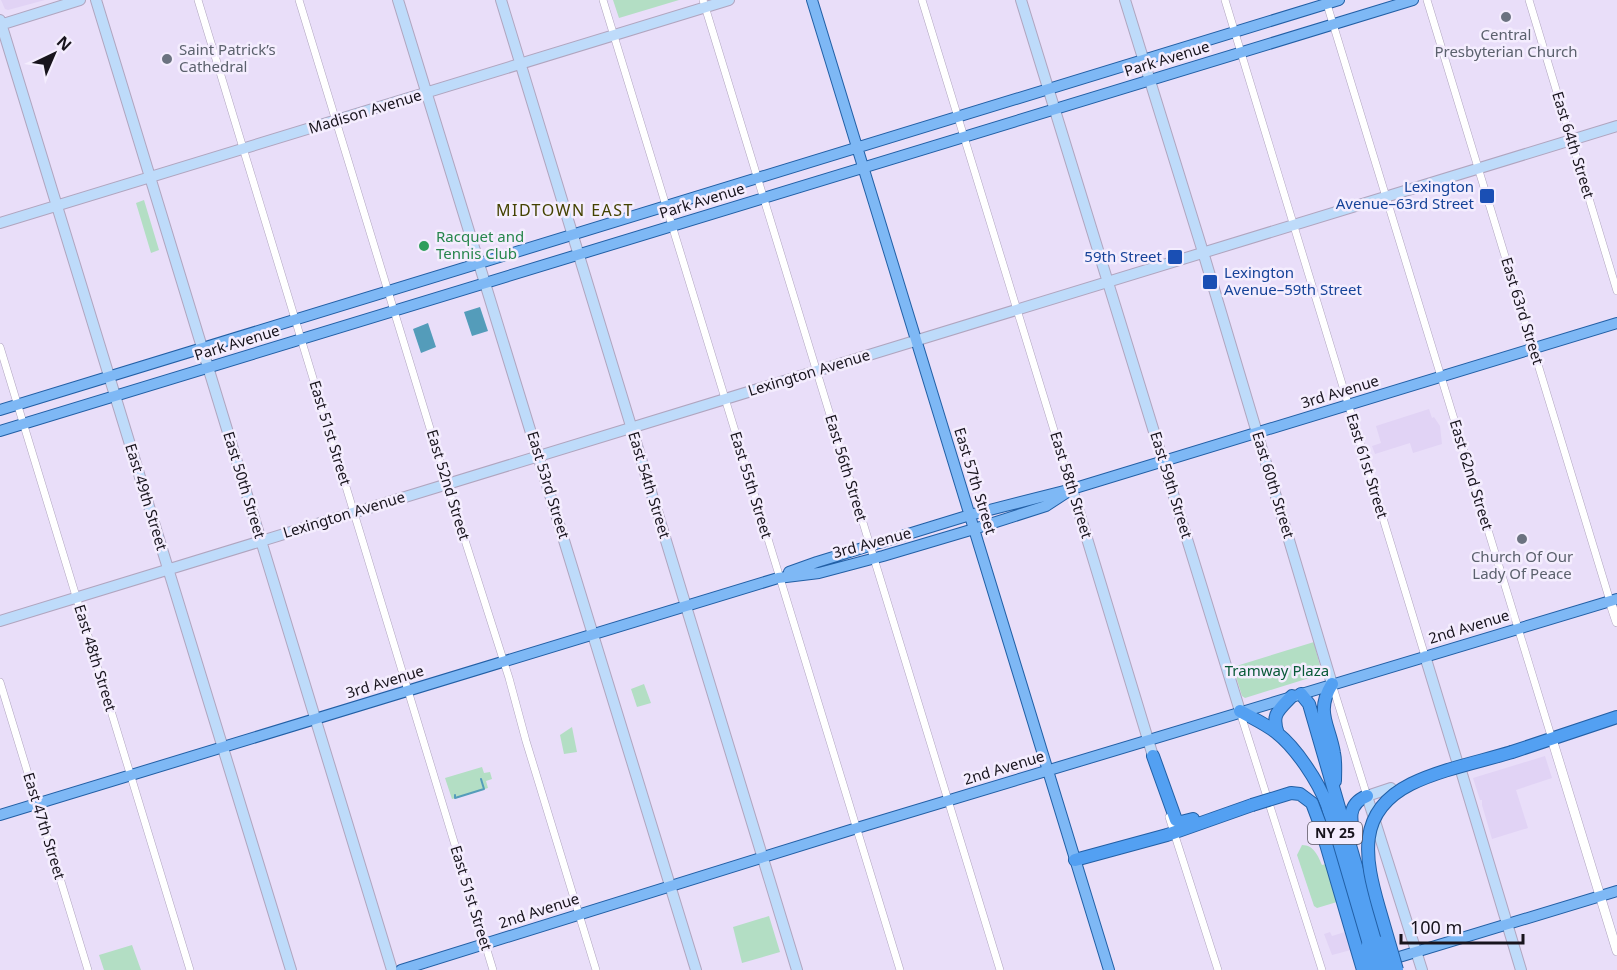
<svg xmlns="http://www.w3.org/2000/svg" width="1617" height="970" font-family="'Noto Sans',sans-serif">
<rect width="100%" height="100%" fill="#e9def9"/>
<path fill="#e1d3f5" d="M 1,0 L 45,0 L 8,10 L 5,9 Z
M 1429,409 L 1432,418 L 1434,417 L 1440,426 L 1442,444 L 1413,453 L 1410,443 L 1375,454 L 1372,446 L 1381,443 L 1376,426 Z
M 1545,756 L 1552,778 L 1516,790 L 1528,828 L 1492,839 L 1482,805 L 1482,800 L 1480,800 L 1473,778 Z
M 1330,932 L 1332,936 L 1345,932 L 1351,950 L 1332,955 L 1324,934 Z"/>
<path fill="#b3dec4" d="M 613,0 L 679,0 L 619,18 Z
M 144,200 L 159,250 L 151,253 L 136,203 Z
M 1314,642 L 1322,674 L 1245,698 L 1242,696 L 1233,667 Z
M 644,684 L 651,703 L 637,707 L 631,689 Z
M 572,727 L 577,752 L 564,754 L 560,735 Z
M 482,767 L 484,773 L 490,772 L 492,779 L 486,781 L 488,788 L 452,799 L 445,778 Z
M 1302,845 C 1314,845 1318,856 1322,865 L 1326,864 L 1337,902 L 1317,908 L 1314,906 L 1297,855 Z
M 769,916 L 780,952 L 742,963 L 733,927 Z
M 132,945 L 141,970 L 104,970 L 99,955 Z"/>
<path fill="#549cba" d="M 480,307 L 488,331 L 472,336 L 464,312 Z
M 428,323 L 436,347 L 421,353 L 413,329 Z"/>
<g fill="none" stroke-linecap="round" stroke-linejoin="round">
<path stroke="#549cba" stroke-width="2" d="M 455,795 L 455,798 L 484,789 L 481,779"/>
<g stroke="#b0a5bf" stroke-width="8">
<path id="minor" d="M 198,0 L 493,970
M 299,0 L 447,484 L 509,678 L 526,741 L 596,970
M 603,0 L 900,970
M 703,0 L 1000,970
M 922,0 L 1072,489
M 1225,0 L 1425,656
M 1427,0 L 1610,601
M 1529,0 L 1617,291
M 1326,1 L 1552,739
M 0,347 L 190,970
M 0,682 L 88,970
M 1332,684 L 1367,796
M 1240,712 L 1322,970
M 1169,817 L 1218,970"/>
</g>
<g stroke="#b0a5bf" stroke-width="10">
<path id="tertiary" d="M 1610,601 L 1617,622
M 1552,739 L 1617,951"/>
</g>
<g stroke="#b0a5bf" stroke-width="12">
<path id="secondary" d="M 96,0 L 392,970
M 398,0 L 696,970
M 501,0 L 797,970
M 1021,0 L 1240,711
M 1125,0 L 1203,252 L 1332,684
M 0,20 L 291,970
M 0,25 L 80,0
M 0,223 L 729,0
M 1072,489 L 1153,756
M 0,621 L 1617,126
M 1425,656 L 1457,761
M 1462,774 L 1521,970
M 1391,788 L 1367,796 L 1422,970"/>
</g>
<g stroke="#225fa5" stroke-width="12">
<path id="primary" d="M 812,0 L 1109,970
M 0,410 L 1339,0
M 0,431 L 1413,0
M 789,572 L 817,562 L 970,515 L 1072,489 L 1617,323
M 0,815 L 778,578 L 819,573 L 883,556 L 974,529 L 1046,506 L 1072,489
M 1386,961 L 1617,891
M 401,970 L 857,828 L 1617,599"/>
</g>
<g stroke="#225fa5" stroke-width="14">
<path id="trunk" d="M 1332,684 C 1315,712 1329,724 1334,753 C 1336,762 1335,772 1335,781
M 1301,694 L 1309,704 L 1378,942
M 1240,711 C 1252,718 1266,724 1277,733 C 1296,748 1318,781 1327,805 L 1368,945
M 1278,734 C 1271,714 1278,711 1292,696
M 1512,752 L 1617,717
M 1153,756 L 1176,820 L 1181,822 L 1193,819
M 1355,838 C 1350,820 1347,804 1367,796
M 1075,860 L 1167,835 L 1252,805"/>
</g>
<use href="#minor" stroke="#fff" stroke-width="7"/>
<use href="#tertiary" stroke="#fff" stroke-width="9"/>
<use href="#secondary" stroke="#bedbfa" stroke-width="10"/>
<use href="#primary" stroke="#7eb8f5" stroke-width="10"/>
<use href="#trunk" stroke="#53a0f2" stroke-width="12"/>
<g stroke="#225fa5" stroke-width="14" stroke-linecap="butt">
<path id="trunk-bridge" d="M 1252,805 L 1291,793 L 1300,794 L 1312,803 L 1321,827 L 1363,970
M 1378,942 L 1387,970
M 1368,945 L 1375,970
M 1397,970 C 1391,949 1385,929 1379,908 C 1365,859 1355,812 1411,784 C 1442,769 1479,762 1512,752"/>
</g>
<use href="#trunk-bridge" stroke="#53a0f2" stroke-width="12"/>
</g>
<g fill="#6b7280" stroke="#f4edfe" stroke-width="2">
<circle cx="1506" cy="17" r="6"/>
<circle cx="167" cy="59" r="6"/>
<circle cx="1522" cy="539" r="6"/>
</g>
<g fill="#1a4fb4" stroke="#f4edfe" stroke-width="2">
<rect x="1479" y="188" width="16" height="16" rx="3"/>
<rect x="1167" y="249" width="16" height="16" rx="3"/>
<rect x="1202" y="274" width="16" height="16" rx="3"/>
</g>
<circle fill="#2e9e5b" stroke="#f4edfe" stroke-width="2" cx="424" cy="246" r="6"/>
<g text-anchor="middle" stroke-width="5" stroke-linejoin="round" paint-order="stroke">
<rect fill="#f4edfe" stroke="#5a5560" stroke-width="1.5" x="1308" y="822" width="54" height="22" rx="4.5"/>
<g font-size="14" font-weight="bold" fill="#18141d">
<text x="1335" y="838">NY 25</text>
</g>
<g font-size="15" fill="#5b616d" stroke="#f4edfe">
<text x="1506" y="40">Central<tspan x="1506" dy="17">Presbyterian Church</tspan></text>
<text x="179" y="55" text-anchor="start">Saint Patrick’s<tspan x="179" dy="17">Cathedral</tspan></text>
<text x="1522" y="562">Church Of Our<tspan x="1522" dy="17">Lady Of Peace</tspan></text>
</g>
<g font-size="15" fill="#18141d" stroke="#f4edfe">
<text transform="translate(1167 59) rotate(-17)" y="5">Park Avenue</text>
<text transform="translate(365 112) rotate(-17)" y="5">Madison Avenue</text>
<text transform="translate(1573 145) rotate(73)" y="5">East 64th Street</text>
<text transform="translate(702 201) rotate(-17)" y="5">Park Avenue</text>
<text transform="translate(1522 311) rotate(73)" y="5">East 63rd Street</text>
<text transform="translate(237 343) rotate(-17)" y="5">Park Avenue</text>
<text transform="translate(809 373) rotate(-17)" y="5">Lexington Avenue</text>
<text transform="translate(1340 392) rotate(-17)" y="5">3rd Avenue</text>
<text transform="translate(330 433) rotate(73)" y="5">East 51st Street</text>
<text transform="translate(1367 466) rotate(73)" y="5">East 61st Street</text>
<text transform="translate(846 468) rotate(73)" y="5">East 56th Street</text>
<text transform="translate(1471 475) rotate(73)" y="5">East 62nd Street</text>
<text transform="translate(975 481) rotate(73)" y="5">East 57th Street</text>
<text transform="translate(244 485) rotate(73)" y="5">East 50th Street</text>
<text transform="translate(448 485) rotate(73)" y="5">East 52nd Street</text>
<text transform="translate(548 485) rotate(73)" y="5">East 53rd Street</text>
<text transform="translate(649 485) rotate(73)" y="5">East 54th Street</text>
<text transform="translate(751 485) rotate(73)" y="5">East 55th Street</text>
<text transform="translate(1071 485) rotate(73)" y="5">East 58th Street</text>
<text transform="translate(1171 485) rotate(73)" y="5">East 59th Street</text>
<text transform="translate(1273 485) rotate(73)" y="5">East 60th Street</text>
<text transform="translate(146 497) rotate(73)" y="5">East 49th Street</text>
<text transform="translate(344 515) rotate(-17)" y="5">Lexington Avenue</text>
<text transform="translate(872 543) rotate(-15)" y="5">3rd Avenue</text>
<text transform="translate(1469 627) rotate(-17)" y="5">2nd Avenue</text>
<text transform="translate(95 658) rotate(73)" y="5">East 48th Street</text>
<text transform="translate(385 682) rotate(-17)" y="5">3rd Avenue</text>
<text transform="translate(1004 768) rotate(-17)" y="5">2nd Avenue</text>
<text transform="translate(44 826) rotate(73)" y="5">East 47th Street</text>
<text transform="translate(471 898) rotate(73)" y="5">East 51st Street</text>
<text transform="translate(539 911) rotate(-18)" y="5">2nd Avenue</text>
</g>
<g font-size="15" fill="#164399" stroke="#f4edfe" text-anchor="end">
<text x="1474" y="192">Lexington<tspan x="1474" dy="17">Avenue–63rd Street</tspan></text>
<text x="1162" y="262">59th Street</text>
<text x="1224" y="278" text-anchor="start">Lexington<tspan x="1224" dy="17">Avenue–59th Street</tspan></text>
</g>
<g font-size="15" fill="#27864d" stroke="#f4edfe" text-anchor="start">
<text x="436" y="242">Racquet and<tspan x="436" dy="17">Tennis Club</tspan></text>
</g>
<g font-size="15" fill="#095a38" stroke="#f4edfe">
<text x="1277" y="676">Tramway Plaza</text>
</g>
<g font-size="16" letter-spacing="1.5" fill="#444200" stroke="#f4edfe">
<text x="565" y="216">MIDTOWN EAST</text>
</g>
</g>
<g transform="translate(54 54) rotate(44)" stroke="#f4edfe" stroke-width="4.5" paint-order="stroke">
<path d="M0-4.5L10 22L0 15L-10 22Z" fill="#18141d"/>
<text y="-9" font-size="16" font-weight="bold" text-anchor="middle" fill="#18141d">N</text>
</g>
<path d="M1401 934v9h122v-9" fill="none" stroke="#18141d" stroke-width="3"/>
<text x="1410" y="934" font-size="18" fill="#18141d" stroke="#f4edfe" stroke-width="4.5" paint-order="stroke">100 m</text>
</svg>
